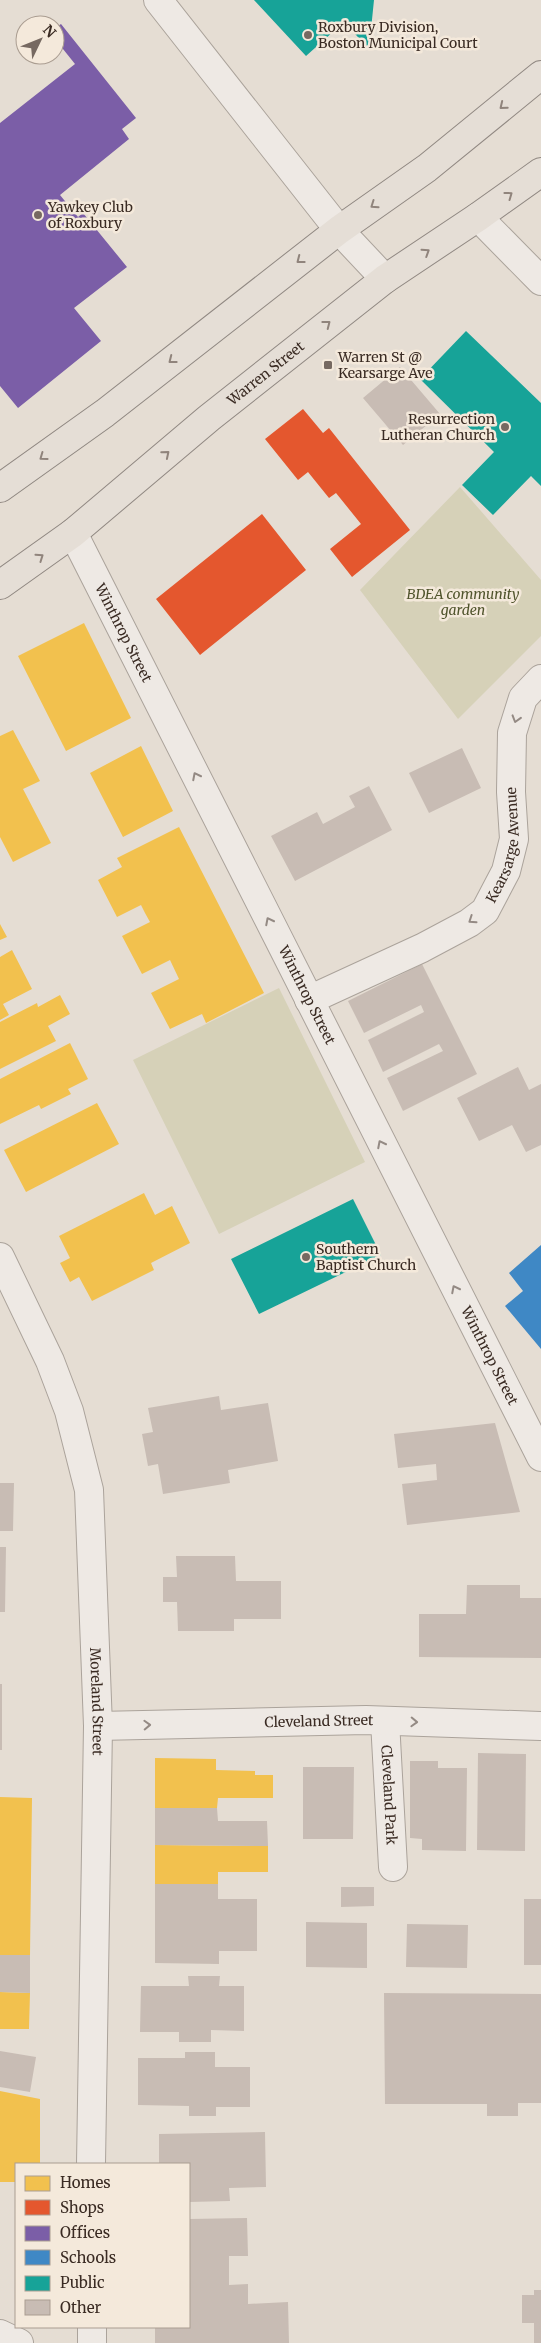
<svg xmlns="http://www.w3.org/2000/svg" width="541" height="2343" font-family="Merriweather,serif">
<rect width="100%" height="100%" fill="#e5ddd3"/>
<path fill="#d6d1b8" d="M 460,487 L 541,580 L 541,636 L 458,719 L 360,590 Z
M 279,988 L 365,1162 L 219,1234 L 133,1060 Z"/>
<path fill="#f2c14e" d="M 84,623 L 131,718 L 66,751 L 18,656 Z
M 13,730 L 40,781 L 23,789 L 51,843 L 13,862 L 0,837 L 0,736 Z
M 141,746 L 173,811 L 123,837 L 90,773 Z
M 179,827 L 264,993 L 206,1023 L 202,1014 L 170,1029 L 151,993 L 179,979 L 170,960 L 142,974 L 122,936 L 150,922 L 145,913 L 141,905 L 117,917 L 98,880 L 122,867 L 117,858 Z
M 0,924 L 7,937 L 0,940 Z
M 12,950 L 32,989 L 3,1004 L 9,1015 L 0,1020 L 0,957 Z
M 60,995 L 70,1014 L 48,1026 L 56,1041 L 0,1069 L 0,1022 L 37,1003 L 38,1007 Z
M 70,1043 L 88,1079 L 68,1089 L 71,1094 L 41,1109 L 39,1105 L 0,1124 L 0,1079 Z
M 97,1103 L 119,1144 L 26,1192 L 4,1150 Z
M 144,1193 L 155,1215 L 172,1206 L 190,1243 L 151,1263 L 154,1270 L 92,1301 L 79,1277 L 70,1282 L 60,1263 L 70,1258 L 59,1236 Z
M 155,1758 L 216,1759 L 216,1770 L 255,1771 L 255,1775 L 273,1775 L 273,1798 L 218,1798 L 217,1808 L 155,1808 Z
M 0,1797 L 32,1798 L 30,1955 L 0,1955 Z
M 155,1845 L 268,1846 L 268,1872 L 218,1872 L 218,1884 L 155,1884 Z
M 0,1992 L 30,1993 L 29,2029 L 0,2029 Z
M 0,2091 L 40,2099 L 40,2164 L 16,2164 L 16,2182 L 0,2182 Z"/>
<path fill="#e4572e" d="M 303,409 L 323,433 L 329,428 L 410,530 L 352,577 L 330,549 L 361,524 L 336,493 L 329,498 L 308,472 L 298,480 L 265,439 Z
M 262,514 L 306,570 L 200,655 L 156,599 Z"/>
<path fill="#7b5ea7" d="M 61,24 L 136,118 L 122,129 L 129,139 L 60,195 L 78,217 L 83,213 L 127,267 L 74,308 L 101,341 L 18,408 L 0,386 L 0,123 L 75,64 L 55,39 L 55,28 Z"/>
<path fill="#3f88c5" d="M 541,1245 L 541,1349 L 505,1306 L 523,1291 L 509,1273 Z"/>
<path fill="#17a398" d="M 254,0 L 374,0 L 369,49 L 344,22 L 306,56 Z
M 466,331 L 541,403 L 541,486 L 531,476 L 493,515 L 462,485 L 494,452 L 420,379 Z
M 353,1199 L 381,1255 L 259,1314 L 231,1259 Z"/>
<path fill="#c8bcb4" d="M 400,367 L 440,414 L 403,445 L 363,398 Z
M 462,748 L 481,788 L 429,813 L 409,773 Z
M 369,786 L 392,830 L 295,881 L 271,836 L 317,812 L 323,824 L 355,807 L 349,796 Z
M 422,964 L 477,1074 L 403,1111 L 387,1078 L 443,1051 L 439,1044 L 383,1072 L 368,1040 L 424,1012 L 421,1005 L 364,1033 L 348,1001 Z
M 518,1067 L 529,1090 L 541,1084 L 541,1145 L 526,1152 L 512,1125 L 479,1141 L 457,1098 Z
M 219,1396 L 221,1410 L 268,1403 L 278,1461 L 228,1470 L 230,1483 L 163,1494 L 158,1464 L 148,1466 L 142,1434 L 153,1432 L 148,1408 Z
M 495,1423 L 520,1512 L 407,1525 L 402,1484 L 437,1480 L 436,1464 L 398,1468 L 394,1434 Z
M 0,1483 L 14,1483 L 13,1531 L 0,1531 Z
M 0,1547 L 6,1547 L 5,1612 L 0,1612 Z
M 176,1556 L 235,1556 L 236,1581 L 281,1581 L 281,1619 L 234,1619 L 234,1631 L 178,1631 L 177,1602 L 163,1602 L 163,1577 L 177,1577 Z
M 467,1585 L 520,1585 L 520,1598 L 541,1598 L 541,1658 L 419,1657 L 419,1614 L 466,1614 Z
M 0,1684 L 2,1684 L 2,1750 L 0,1750 Z
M 478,1753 L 526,1754 L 525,1851 L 477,1850 Z
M 410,1761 L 438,1761 L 438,1768 L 467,1768 L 466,1851 L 422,1850 L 422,1839 L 410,1838 Z
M 303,1767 L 354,1767 L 353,1839 L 303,1839 Z
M 155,1808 L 217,1808 L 218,1821 L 267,1821 L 268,1846 L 155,1845 Z
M 155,1884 L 218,1884 L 218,1899 L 257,1899 L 257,1951 L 219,1951 L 219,1964 L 155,1963 Z
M 341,1887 L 374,1887 L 374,1906 L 341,1907 Z
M 524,1899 L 541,1899 L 541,1965 L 524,1965 Z
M 306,1922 L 367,1923 L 367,1968 L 306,1967 Z
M 407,1924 L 468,1925 L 467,1968 L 406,1967 Z
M 0,1955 L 30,1955 L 30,1993 L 0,1992 Z
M 188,1976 L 220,1976 L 219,1986 L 244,1986 L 244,2031 L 211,2030 L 211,2042 L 179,2042 L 179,2032 L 140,2032 L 141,1986 L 189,1986 Z
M 384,1993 L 541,1994 L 541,2103 L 518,2103 L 518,2116 L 487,2116 L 487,2104 L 385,2104 Z
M 0,2051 L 36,2057 L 30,2092 L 0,2087 Z
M 185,2052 L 215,2052 L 215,2067 L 250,2067 L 250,2107 L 216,2107 L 216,2116 L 189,2116 L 189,2106 L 138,2105 L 138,2058 L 185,2058 Z
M 265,2132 L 266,2187 L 229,2188 L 230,2201 L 189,2202 L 189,2164 L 159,2164 L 159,2134 Z
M 247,2218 L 248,2256 L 229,2256 L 229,2285 L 248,2284 L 248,2304 L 288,2302 L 289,2343 L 155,2343 L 155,2327 L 189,2327 L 189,2219 Z
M 534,2290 L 541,2290 L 541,2343 L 534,2343 L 534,2323 L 522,2323 L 522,2295 L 534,2295 Z"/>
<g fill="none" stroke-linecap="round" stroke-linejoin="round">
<g stroke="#aba39b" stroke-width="30">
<g id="minor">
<path d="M 158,0 L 339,230 L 385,279"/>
<path d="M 478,217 L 541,281"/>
<path id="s1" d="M 73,533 L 541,1457"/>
<path id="s2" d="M 309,1000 L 422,948 L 469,923 L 485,911 L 506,871 L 514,839 L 511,792 L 512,733 L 523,698 L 541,679"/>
<path id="s3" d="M 0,1257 L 50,1361 L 69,1411 L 89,1490 L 98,1726 L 91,2164"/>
<path id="s4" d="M 385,1721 L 393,1867"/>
<path id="s5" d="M 98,1726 L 366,1720 L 541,1726"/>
<path d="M 92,2327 L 92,2343"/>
<path d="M 0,2334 L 19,2343"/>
</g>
</g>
<g stroke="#908882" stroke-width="30">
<g id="major">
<path d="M 0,488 L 105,413 L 339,230 L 427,168 L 541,75"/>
<path id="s6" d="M 0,585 L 73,533 L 209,418 L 385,279 L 478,217 L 541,172"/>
</g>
</g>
<use href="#minor" stroke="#eee9e4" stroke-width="28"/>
<use href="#major" stroke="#e5ded6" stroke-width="28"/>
</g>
<defs><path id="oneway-chevron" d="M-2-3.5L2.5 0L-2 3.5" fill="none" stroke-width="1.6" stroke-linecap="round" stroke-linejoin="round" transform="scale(1.25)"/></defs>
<g stroke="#90847c">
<use href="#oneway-chevron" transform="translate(503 106) rotate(141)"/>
<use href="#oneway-chevron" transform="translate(509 195) rotate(-36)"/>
<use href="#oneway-chevron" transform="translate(374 205) rotate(145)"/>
<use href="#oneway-chevron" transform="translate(426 252) rotate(-33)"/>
<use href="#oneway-chevron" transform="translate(300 260) rotate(142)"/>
<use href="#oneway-chevron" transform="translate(327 324) rotate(-38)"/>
<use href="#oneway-chevron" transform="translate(172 360) rotate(142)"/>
<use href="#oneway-chevron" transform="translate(166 454) rotate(-40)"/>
<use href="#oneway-chevron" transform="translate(43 457) rotate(144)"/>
<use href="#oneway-chevron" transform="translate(40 557) rotate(-35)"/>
</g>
<g stroke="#948a84">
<use href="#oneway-chevron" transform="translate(516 719) rotate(107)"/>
<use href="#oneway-chevron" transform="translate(196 776) rotate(-117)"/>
<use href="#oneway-chevron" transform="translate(472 920) rotate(146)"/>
<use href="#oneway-chevron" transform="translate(269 921) rotate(-117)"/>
<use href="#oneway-chevron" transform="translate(381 1144) rotate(-117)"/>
<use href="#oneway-chevron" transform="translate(455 1289) rotate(-117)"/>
<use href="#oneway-chevron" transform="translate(414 1722) rotate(2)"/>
<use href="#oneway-chevron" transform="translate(147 1725) rotate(-2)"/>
</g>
<g fill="#766961" stroke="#f4e9db" stroke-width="2">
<circle cx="308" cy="35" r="5"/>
<circle cx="38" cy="215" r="5"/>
<rect x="323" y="360" width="10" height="10" rx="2.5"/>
<circle cx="505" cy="427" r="5"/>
<circle cx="306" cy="1257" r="5"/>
</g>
<g text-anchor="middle" stroke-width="5" stroke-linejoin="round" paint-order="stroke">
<g font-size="14" fill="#3a2b23" stroke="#f4e9db" text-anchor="start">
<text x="318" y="32">Roxbury Division,<tspan x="318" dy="16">Boston Municipal Court</tspan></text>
<text x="48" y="212">Yawkey Club<tspan x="48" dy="16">of Roxbury</tspan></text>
<text x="338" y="362">Warren St @<tspan x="338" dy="16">Kearsarge Ave</tspan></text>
<text x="495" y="424" text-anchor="end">Resurrection<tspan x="495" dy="16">Lutheran Church</tspan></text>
<text x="316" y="1254">Southern<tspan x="316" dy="16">Baptist Church</tspan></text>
</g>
<g font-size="14" fill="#3a2b23" stroke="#f4e9db">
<text dy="5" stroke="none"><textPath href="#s6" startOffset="340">Warren Street</textPath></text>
<text dy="5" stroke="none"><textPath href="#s1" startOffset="112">Winthrop Street</textPath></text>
<text dy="5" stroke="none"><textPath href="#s2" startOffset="268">Kearsarge Avenue</textPath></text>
<text dy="5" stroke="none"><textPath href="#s1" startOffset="518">Winthrop Street</textPath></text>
<text dy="5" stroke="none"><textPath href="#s1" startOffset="922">Winthrop Street</textPath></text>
<text dy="5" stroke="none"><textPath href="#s3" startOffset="462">Moreland Street</textPath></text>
<text dy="5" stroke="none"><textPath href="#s5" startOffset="221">Cleveland Street</textPath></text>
<text dy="5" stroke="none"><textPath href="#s4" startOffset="74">Cleveland Park</textPath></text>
</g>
<g font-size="14" font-style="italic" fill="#50542c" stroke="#f4e9db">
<text x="463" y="599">BDEA community<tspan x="463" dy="16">garden</tspan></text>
</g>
</g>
<rect x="15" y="2163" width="175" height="165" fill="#f4e9db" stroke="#aa9d91"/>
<rect x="25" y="2176" width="25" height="15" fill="#f2c14e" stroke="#aa9d91"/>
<text x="60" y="2188" font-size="15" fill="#3a2b23">Homes</text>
<rect x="25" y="2200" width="25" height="15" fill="#e4572e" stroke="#aa9d91"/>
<text x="60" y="2213" font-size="15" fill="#3a2b23">Shops</text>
<rect x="25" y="2226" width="25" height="15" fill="#7b5ea7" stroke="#aa9d91"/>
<text x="60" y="2238" font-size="15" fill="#3a2b23">Offices</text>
<rect x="25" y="2250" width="25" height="15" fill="#3f88c5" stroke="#aa9d91"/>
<text x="60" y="2263" font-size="15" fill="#3a2b23">Schools</text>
<rect x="25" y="2276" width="25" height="15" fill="#17a398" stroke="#aa9d91"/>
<text x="60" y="2288" font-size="15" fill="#3a2b23">Public</text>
<rect x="25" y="2300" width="25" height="15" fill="#c8bcb4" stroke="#aa9d91"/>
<text x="60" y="2313" font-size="15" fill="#3a2b23">Other</text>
<g transform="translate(40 40) rotate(47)"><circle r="24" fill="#f4e9db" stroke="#aa9d91"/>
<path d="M0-4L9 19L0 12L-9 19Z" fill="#766961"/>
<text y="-8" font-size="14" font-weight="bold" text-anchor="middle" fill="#3a2b23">N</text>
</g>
</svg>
